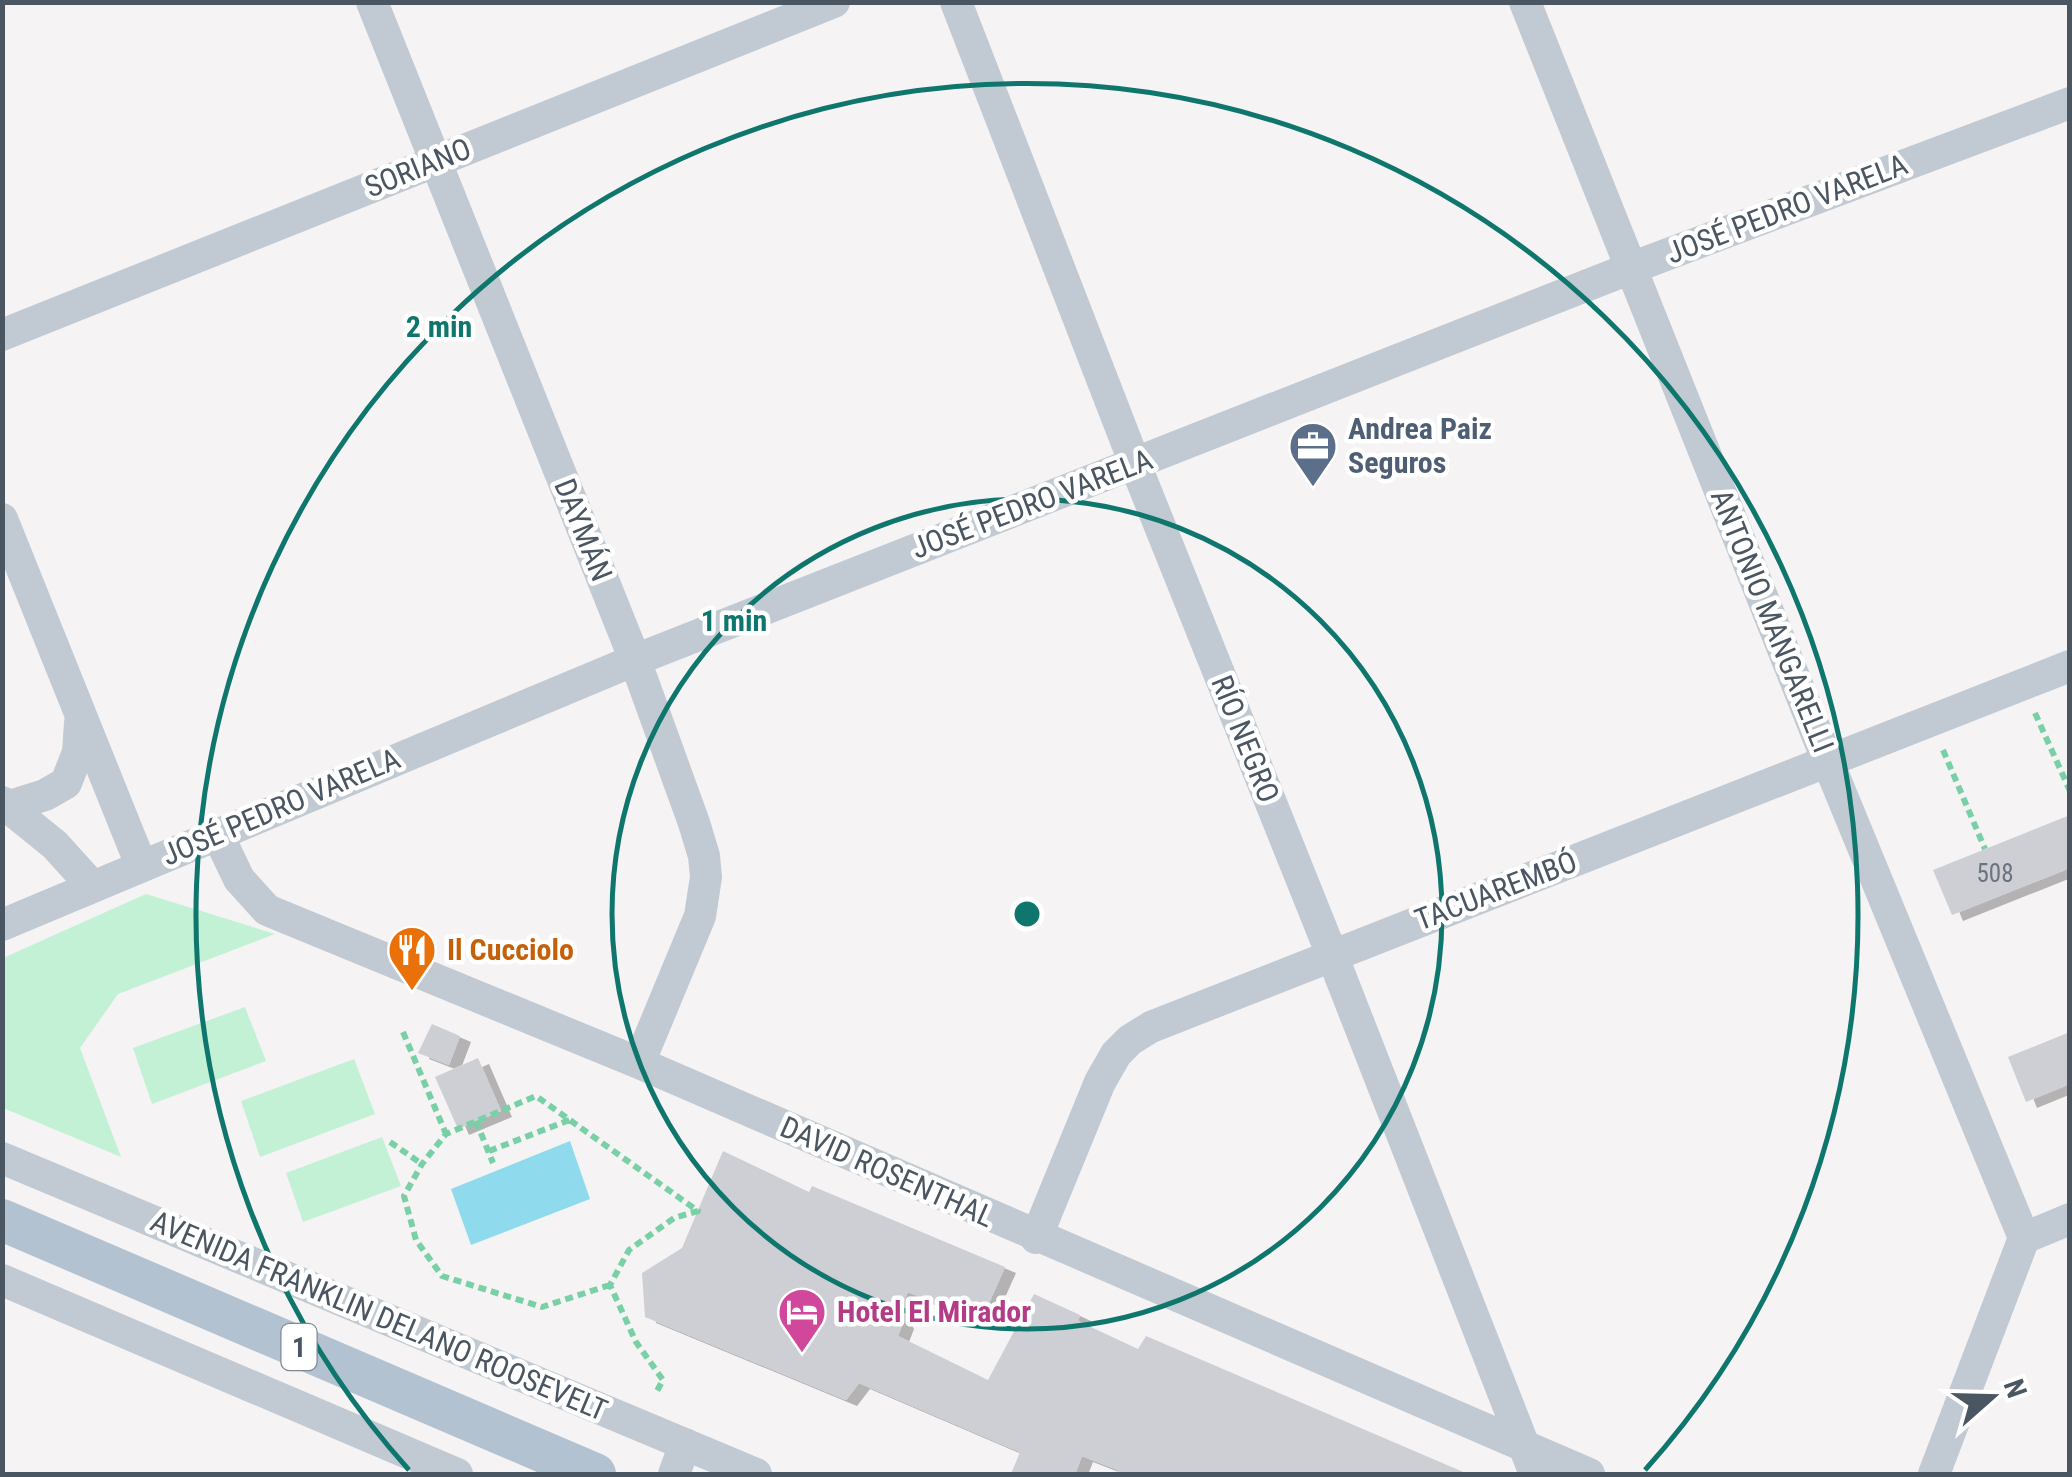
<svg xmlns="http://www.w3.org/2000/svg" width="2072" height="1477" font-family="'Roboto Condensed',sans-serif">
<defs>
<filter id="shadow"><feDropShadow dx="11" dy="6" stdDeviation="0" flood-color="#0004"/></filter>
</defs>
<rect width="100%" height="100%" fill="#f5f3f3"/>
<path fill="#c3f1d5" d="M 146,894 L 275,934 L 118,994 L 80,1048 L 121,1157 L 3,1108 L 3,958 Z
M 245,1007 L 266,1061 L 152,1104 L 133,1048 Z
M 354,1059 L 375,1114 L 260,1157 L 241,1101 Z
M 382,1137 L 401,1186 L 303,1222 L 286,1173 Z"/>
<path fill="#90daee" d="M 570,1141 L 590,1199 L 471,1245 L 451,1189 Z"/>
<path fill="#cdcfd5" filter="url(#shadow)" d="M 2070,815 L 2070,868 L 1952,915 L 1933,870 Z
M 432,1024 L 460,1036 L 449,1065 L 418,1053 Z
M 2070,1032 L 2070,1084 L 2026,1102 L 2008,1057 Z
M 478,1058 L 501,1111 L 458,1129 L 435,1077 Z
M 723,1151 L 809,1192 L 812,1186 L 1005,1267 L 980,1323 L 908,1292 L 898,1313 L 903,1323 L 898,1336 L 988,1380 L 1034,1294 L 1080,1315 L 1078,1321 L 1138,1349 L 1146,1336 L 1468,1474 L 1116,1474 L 1118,1470 L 1082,1456 L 1075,1474 L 1011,1474 L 1020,1452 L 859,1383 L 846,1400 L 645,1317 L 642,1273 L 682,1248 Z"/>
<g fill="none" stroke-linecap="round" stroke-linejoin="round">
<path stroke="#7ad0a6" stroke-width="6" stroke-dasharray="8 5" stroke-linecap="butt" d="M 2035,713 L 2070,791
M 1943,750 L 1985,849
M 403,1032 L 446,1134
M 476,1121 L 493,1163
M 390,1142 L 422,1164
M 489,1151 L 572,1119
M 610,1285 L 542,1307 L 442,1276 L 416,1240 L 404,1196 L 422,1164 L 446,1134 L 536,1096 L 698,1211 L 674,1218 L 629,1250 L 610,1285 L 636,1342 L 663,1380 L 657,1391"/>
<path stroke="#c1cad2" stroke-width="32" d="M 372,2 L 635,660 L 694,823 L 704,856 L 706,877 L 700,916 L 639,1063
M 956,2 L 1135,464 L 1332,955 L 1535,1474
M 1525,2 L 1828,762 L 2024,1238
M 2,335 L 834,2
M 2,519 L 141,865
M 2,802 L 55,845 L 93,887
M 10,806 L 45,795 L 66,783 L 78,752 L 80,723
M 217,833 L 239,879 L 267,910 L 639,1063 L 1589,1474
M 2,925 L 635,660 L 1631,268 L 2070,103
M 2,1158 L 756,1474
M 1036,1238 L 1100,1082 L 1116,1054 L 1130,1040 L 1151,1027 L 2070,666
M 2,1280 L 457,1474
M 674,1474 L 685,1444
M 1934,1474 L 2024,1238 L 2070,1219"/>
<path stroke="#b3c2d1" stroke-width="42" d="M 2,1220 L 595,1474"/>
</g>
<g fill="none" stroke="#0f766e" stroke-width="5">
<circle cx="1027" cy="914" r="415"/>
<path d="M409 1470A831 831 0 1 1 1645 1470"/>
</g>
<defs>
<g id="office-pin" transform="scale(2.5)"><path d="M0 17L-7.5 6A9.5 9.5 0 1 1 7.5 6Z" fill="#5c6f8a" stroke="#fff"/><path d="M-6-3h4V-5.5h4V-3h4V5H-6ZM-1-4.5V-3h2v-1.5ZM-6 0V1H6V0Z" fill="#fff"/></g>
<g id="restaurant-pin" transform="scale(2.5)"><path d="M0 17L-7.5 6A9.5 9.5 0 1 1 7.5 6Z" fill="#e8710a" stroke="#fff"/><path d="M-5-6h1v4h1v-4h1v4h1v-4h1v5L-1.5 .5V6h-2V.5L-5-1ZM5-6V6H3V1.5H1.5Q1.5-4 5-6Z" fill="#fff"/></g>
<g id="hotel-pin" transform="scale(2.5)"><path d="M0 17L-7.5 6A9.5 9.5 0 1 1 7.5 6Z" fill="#d1479c" stroke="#fff"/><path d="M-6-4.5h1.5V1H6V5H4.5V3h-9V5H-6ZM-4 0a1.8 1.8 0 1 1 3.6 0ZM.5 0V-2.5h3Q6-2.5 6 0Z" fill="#fff"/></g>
</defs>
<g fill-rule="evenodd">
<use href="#office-pin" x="1313" y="446"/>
<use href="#restaurant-pin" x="412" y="950"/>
<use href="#hotel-pin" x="802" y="1312"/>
</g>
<g text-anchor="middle" stroke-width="9" stroke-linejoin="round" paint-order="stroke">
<g font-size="25" fill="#6b747e">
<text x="1995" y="882">508</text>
</g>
<rect fill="#fff" stroke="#808990" stroke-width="2.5" x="281.5" y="1324" width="35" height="46" rx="8"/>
<g font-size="28" font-weight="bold" fill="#4a5661">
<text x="299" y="1357">1</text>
</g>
<g font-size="30" fill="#4a5661" stroke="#fff">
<text transform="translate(418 168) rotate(-22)" y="10">SORIANO</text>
<text transform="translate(1787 209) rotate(-21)" y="10">JOSÉ PEDRO VARELA</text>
<text transform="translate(1032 504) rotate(-21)" y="10">JOSÉ PEDRO VARELA</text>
<text transform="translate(583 530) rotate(68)" y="10">DAYMÁN</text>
<text transform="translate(1772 621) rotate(68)" y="10">ANTONIO MANGARELLI</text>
<text transform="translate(1245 739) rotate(68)" y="10">RÍO NEGRO</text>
<text transform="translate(281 807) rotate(-23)" y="10">JOSÉ PEDRO VARELA</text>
<text transform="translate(1496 891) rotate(-21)" y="10">TACUAREMBÓ</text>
<text transform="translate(887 1172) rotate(24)" y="10">DAVID ROSENTHAL</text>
<text transform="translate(379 1316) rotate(23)" y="10">AVENIDA FRANKLIN DELANO ROOSEVELT</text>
</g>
<g font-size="30" font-weight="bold" fill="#4e5e75" stroke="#fff" text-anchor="start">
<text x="1348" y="439">Andrea Paiz<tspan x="1348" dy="34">Seguros</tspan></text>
</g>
<g font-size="30" font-weight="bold" fill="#c56008" stroke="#fff" text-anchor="start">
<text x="447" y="960">Il Cucciolo</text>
</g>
<g font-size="30" font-weight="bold" fill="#b23c85" stroke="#fff" text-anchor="start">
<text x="837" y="1322">Hotel El Mirador</text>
</g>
</g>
<circle cx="1027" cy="914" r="15" fill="#0f766e" stroke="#fff" stroke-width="5"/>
<g font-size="30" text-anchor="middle" font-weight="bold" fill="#0f766e" stroke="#fff" stroke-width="9" stroke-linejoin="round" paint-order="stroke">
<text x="439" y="337">2 min</text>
<text x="734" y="631">1 min</text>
</g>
<rect width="2072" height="1477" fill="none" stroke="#4a5661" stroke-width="10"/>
<g transform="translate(1992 1397) rotate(70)" stroke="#ffffff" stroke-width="8" paint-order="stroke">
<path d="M0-8L18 38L0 25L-18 38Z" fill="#4a5661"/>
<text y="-15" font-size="28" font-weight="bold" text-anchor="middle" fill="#4a5661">N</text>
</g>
</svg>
